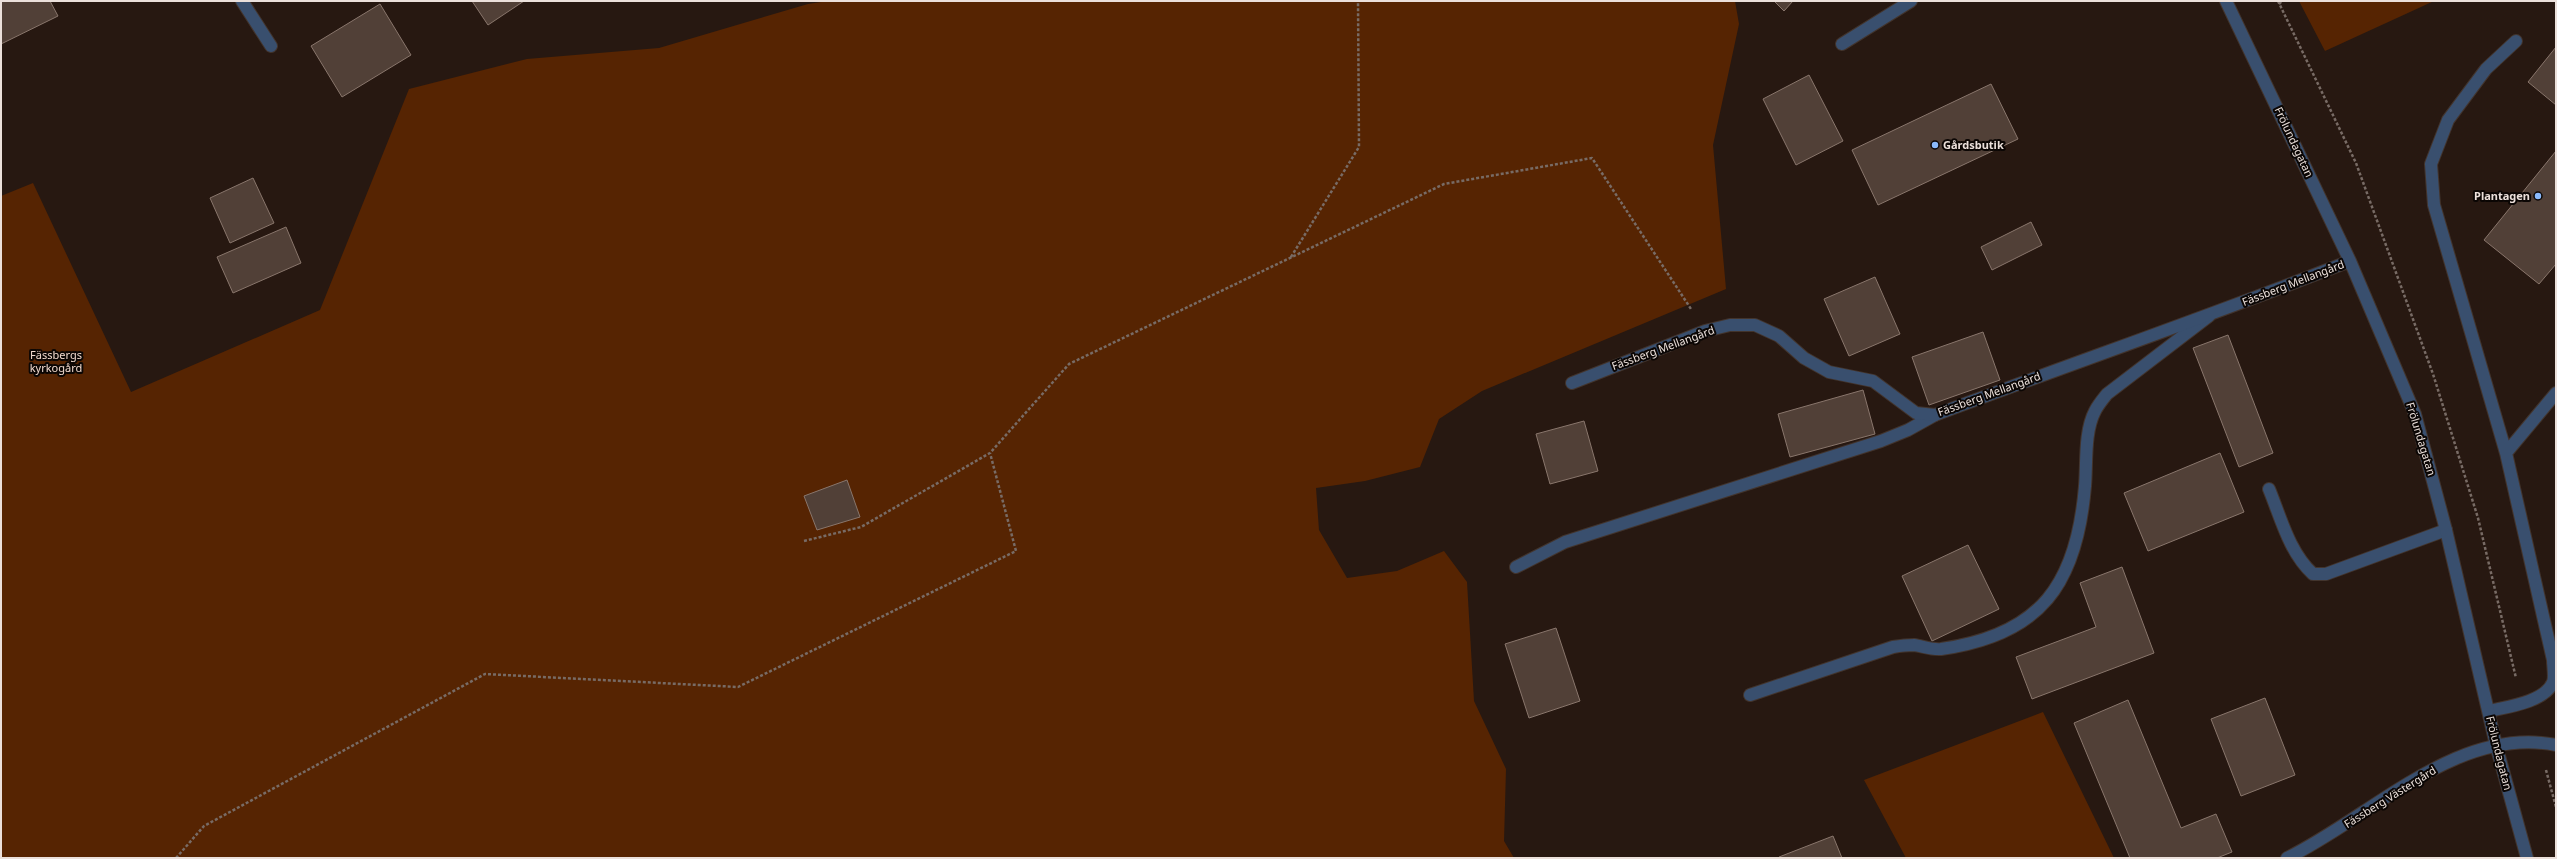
<svg xmlns="http://www.w3.org/2000/svg" width="2557" height="859" font-family="'Noto Sans',sans-serif">
<rect width="100%" height="100%" fill="#271811"/>
<path fill="#562402" d="M 828,1 L 1735,1 L 1739,24 L 1713,145 L 1726,289 L 1482,391 L 1439,419 L 1420,467 L 1365,481 L 1316,488 L 1319,530 L 1347,578 L 1397,571 L 1444,551 L 1467,582 L 1474,701 L 1506,769 L 1504,841 L 1514,858 L 1,858 L 1,196 L 33,183 L 131,392 L 320,310 L 409,89 L 527,59 L 659,48 L 808,4 Z
M 2299,1 L 2434,1 L 2325,51 Z
M 2043,712 L 2114,858 L 1906,858 L 1864,780 Z"/>
<path fill="#514037" stroke="#89766c" d="M 1,1 L 50,1 L 58,16 L 1,44 Z
M 472,1 L 524,1 L 488,25 Z
M 1774,1 L 1793,1 L 1784,11 Z
M 380,4 L 411,55 L 342,97 L 311,46 Z
M 2556,47 L 2556,105 L 2528,82 Z
M 1809,75 L 1843,141 L 1796,165 L 1763,99 Z
M 1991,84 L 2018,139 L 1878,205 L 1852,150 Z
M 2556,151 L 2556,264 L 2539,284 L 2484,240 Z
M 253,178 L 274,223 L 230,243 L 210,198 Z
M 2031,222 L 2042,245 L 1992,270 L 1981,247 Z
M 286,227 L 301,263 L 233,293 L 217,257 Z
M 1875,277 L 1900,334 L 1849,356 L 1824,299 Z
M 1983,332 L 2000,380 L 1929,405 L 1912,357 Z
M 2228,335 L 2273,453 L 2239,467 L 2193,348 Z
M 1863,390 L 1875,434 L 1790,457 L 1778,414 Z
M 1584,421 L 1598,471 L 1550,484 L 1536,434 Z
M 2220,453 L 2244,512 L 2148,551 L 2124,493 Z
M 847,480 L 860,517 L 817,530 L 804,496 Z
M 1968,545 L 1999,609 L 1932,641 L 1902,576 Z
M 2122,567 L 2154,653 L 2032,699 L 2016,657 L 2096,627 L 2080,583 Z
M 1556,628 L 1580,701 L 1529,718 L 1505,644 Z
M 2265,698 L 2295,775 L 2241,796 L 2211,719 Z
M 2128,700 L 2181,828 L 2216,814 L 2232,852 L 2217,858 L 2130,858 L 2074,723 Z
M 1833,836 L 1842,858 L 1779,858 L 1779,857 Z"/>
<g fill="none" stroke-linecap="round" stroke-linejoin="round">
<g stroke="#42342d" stroke-width="14">
<path id="service" d="M 242,1 L 271,46
M 1842,44 L 1911,1
M 2506,453 L 2556,393
M 2269,489 C 2281,518 2289,552 2313,574 L 2326,574 L 2446,530
M 1516,567 L 1565,542 L 1881,441 L 1908,430 L 1935,415
M 1750,695 L 1893,647 C 1899,646 1907,645 1914,645 C 1922,646 1932,650 1941,649 C 2041,635 2077,584 2085,486 C 2087,463 2084,432 2095,411 C 2098,405 2103,399 2107,394 L 2209,316
M 2489,711 C 2507,707 2545,702 2553,682 C 2555,677 2553,666 2553,660 L 2506,453 L 2434,205 L 2431,164 L 2448,120 L 2486,69 L 2516,41
M 2496,745 L 2527,858"/>
</g>
<g stroke="#42342d" stroke-width="14">
<path id="minor" d="M 2226,1 L 2350,261 L 2415,414 L 2446,530 L 2496,745
M 1572,383 L 1705,331 L 1730,325 L 1755,325 L 1779,336 L 1804,358 L 1829,372 L 1873,381 L 1916,413 L 1935,415 C 2073,363 2213,315 2350,261
M 2287,858 C 2370,818 2457,725 2556,745"/>
</g>
<path stroke="#786b65" stroke-width="2.5" stroke-dasharray="3 2" stroke-linecap="butt" d="M 2278,1 L 2356,163 L 2433,374 L 2478,518 L 2516,678
M 2279,4 L 2282,1
M 1291,257 L 1359,147 L 1358,1
M 804,541 L 861,527 L 990,453 L 1069,364 L 1444,184 L 1592,158 L 1691,309
M 2546,770 L 2556,807
M 176,858 L 204,826 L 485,674 L 738,687 L 1016,551 L 990,453"/>
<use href="#service" stroke="#394f6e" stroke-width="12"/>
<use href="#minor" stroke="#394f6e" stroke-width="12"/>
</g>
<g fill="#8abafc" stroke="#0b0604" stroke-width="1.5">
<circle cx="1935" cy="145" r="4"/>
<circle cx="2538" cy="196" r="4"/>
</g>
<g text-anchor="middle" stroke-width="4" stroke-linejoin="round" paint-order="stroke">
<g font-size="11" fill="#ebe0db" stroke="#0b0604">
<text transform="translate(2294 142) rotate(65)" y="4">Frölundagatan</text>
<text transform="translate(2293 283) rotate(-21)" y="4">Fässberg Mellangård</text>
<text transform="translate(1663 348) rotate(-20)" y="4">Fässberg Mellangård</text>
<text transform="translate(1989 394) rotate(-20)" y="4">Fässberg Mellangård</text>
<text transform="translate(2421 439) rotate(73)" y="4">Frölundagatan</text>
<text transform="translate(2499 753) rotate(76)" y="4">Frölundagatan</text>
<text transform="translate(2390 797) rotate(-32)" y="4">Fässberg Västergård</text>
</g>
<g font-size="11" font-weight="bold" fill="#ebe0db" stroke="#0b0604" text-anchor="start">
<text x="1943" y="149">Gårdsbutik</text>
<text x="2530" y="200" text-anchor="end">Plantagen</text>
</g>
<g font-size="11" fill="#f2dace" stroke="#0b0604">
<text x="56" y="359">Fässbergs<tspan x="56" dy="13">kyrkogård</tspan></text>
</g>
</g>
<rect width="2557" height="859" fill="none" stroke="#ebe0db" stroke-width="4"/>
</svg>
